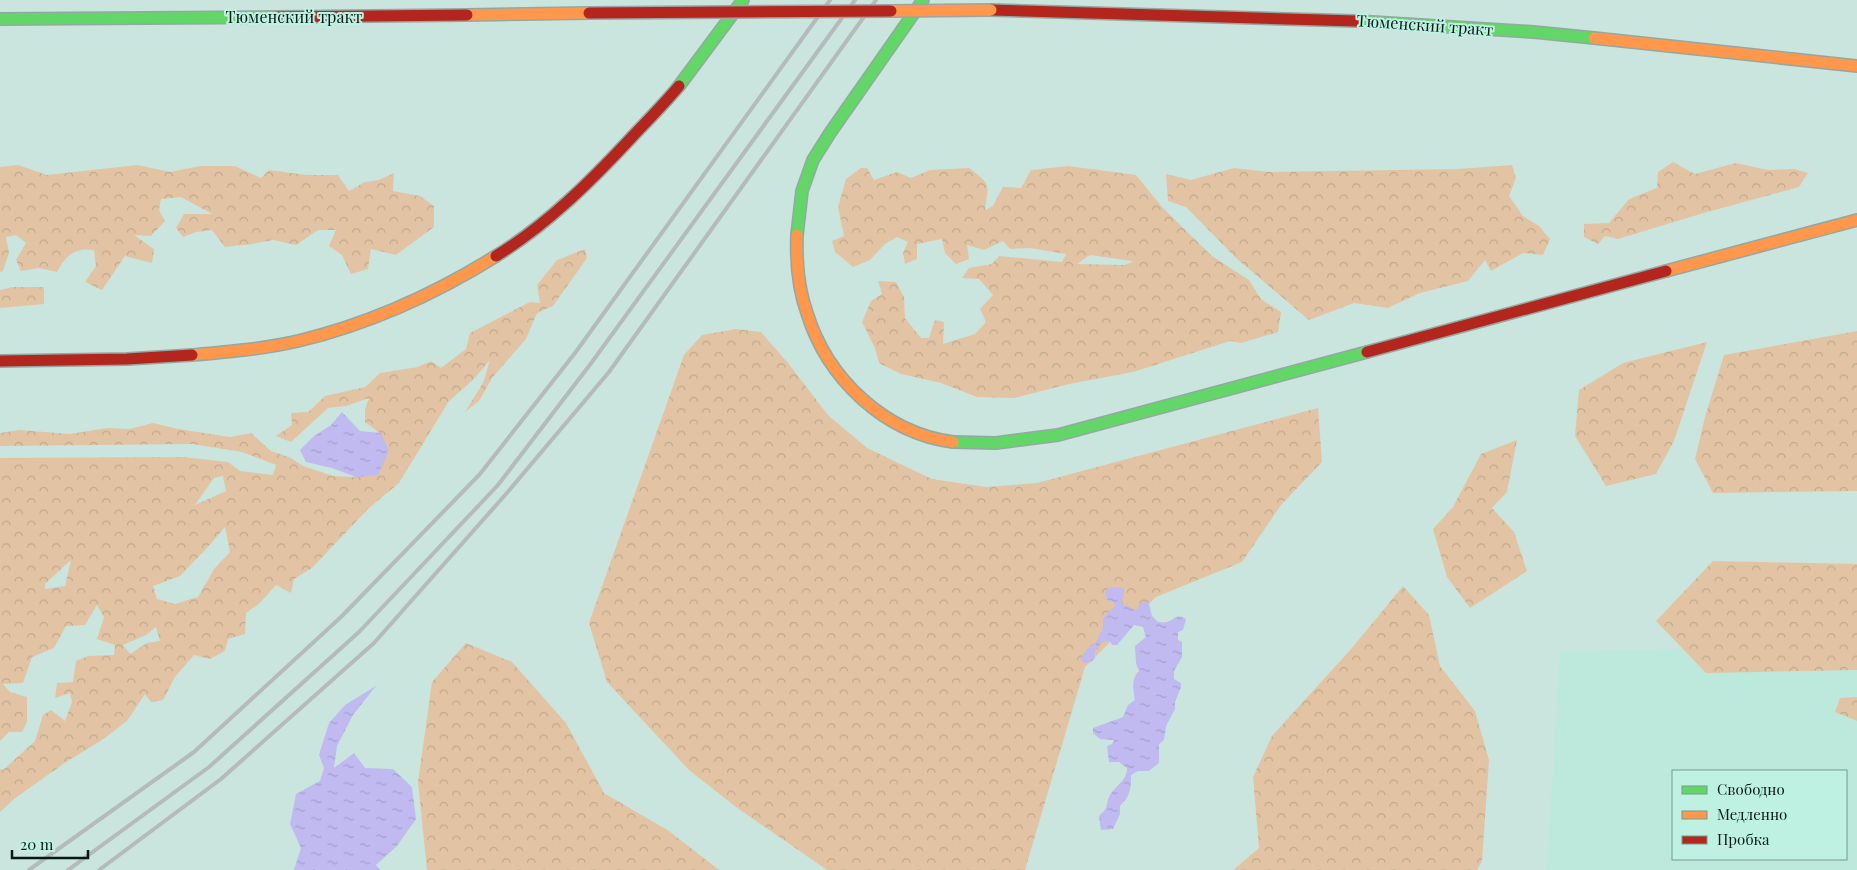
<svg xmlns="http://www.w3.org/2000/svg" width="1857" height="870" font-family="'Playfair Display',serif">
<defs>
<pattern id="forest-crowns" width="20" height="18" patternUnits="userSpaceOnUse" patternTransform="scale(1.25)"><rect width="20" height="18" fill="#e2c4a4"/><path d="M2 6a3 3 0 1 1 6 0M12 15a3 3 0 1 1 6 0" fill="none" stroke="#c0a88c"/></pattern>
<pattern id="water-ripples" width="26" height="14" patternUnits="userSpaceOnUse" patternTransform="scale(1.25)"><rect width="26" height="14" fill="#c0baf1"/><path d="M2 4q2-2 4 0t4 0M15 11q2-2 4 0t4 0" fill="none" stroke="#a49fce"/></pattern>
</defs>
<rect width="100%" height="100%" fill="#cae5dd"/>
<path fill="#bce9dc" fill-rule="evenodd" d="M 1857,644 L 1857,870 L 1547,870 L 1560,652 ZM 1673,771 L 1846,771 L 1846,859 L 1673,859 Z"/>
<path fill="url(#forest-crowns)" fill-rule="evenodd" d="M 1673,162 L 1695,174 L 1736,163 L 1768,170 L 1794,169 L 1808,173 L 1799,187 L 1707,212 L 1618,239 L 1605,236 L 1598,244 L 1584,237 L 1584,224 L 1609,223 L 1629,199 L 1657,188 L 1658,172 Z
M 18,165 L 47,175 L 138,165 L 170,172 L 200,166 L 235,166 L 261,178 L 269,170 L 307,175 L 338,175 L 349,191 L 365,182 L 379,180 L 394,173 L 393,191 L 420,196 L 434,206 L 434,227 L 396,255 L 371,249 L 368,269 L 351,274 L 342,255 L 329,246 L 336,230 L 318,230 L 296,245 L 273,240 L 252,244 L 225,247 L 212,230 L 196,232 L 183,237 L 176,228 L 184,214 L 212,214 L 181,197 L 161,199 L 159,210 L 165,221 L 151,236 L 134,235 L 154,249 L 152,263 L 125,256 L 102,290 L 85,282 L 96,266 L 94,250 C 74,247 66,256 57,272 L 39,268 L 21,271 L 16,260 L 26,243 L 16,235 L 6,237 L 9,253 L 3,271 L 0,272 L 0,167 Z
M 1512,165 L 1516,178 L 1509,196 L 1523,216 L 1539,226 L 1550,239 L 1543,255 L 1523,253 L 1491,271 L 1485,260 L 1468,281 L 1420,293 L 1388,308 L 1354,303 L 1309,320 L 1236,258 L 1186,207 L 1168,201 L 1166,174 L 1191,180 L 1234,168 L 1270,172 L 1458,169 Z
M 1068,166 L 1136,175 L 1162,207 L 1212,256 L 1249,280 L 1261,299 L 1281,312 L 1278,332 L 1241,343 L 1230,341 L 1133,372 L 1069,384 L 1014,398 L 977,397 L 941,383 L 901,374 L 879,363 L 875,348 L 862,322 L 871,301 L 882,294 L 878,281 L 896,282 L 904,297 L 905,318 L 921,338 L 929,338 L 935,320 L 944,322 L 943,344 L 975,334 L 986,322 L 980,309 L 993,295 L 979,279 L 962,278 L 969,268 L 992,264 L 999,256 L 1062,262 L 1066,254 L 1030,248 L 1010,249 L 1003,241 L 984,250 L 967,245 L 969,259 L 956,264 L 945,253 L 942,239 L 917,244 L 917,259 L 905,264 L 903,253 L 908,242 L 897,237 L 885,244 L 870,260 L 853,267 L 835,252 L 832,241 L 844,236 L 838,207 L 846,179 L 861,168 L 867,168 L 874,180 L 897,172 L 911,178 L 930,170 L 969,168 C 993,186 988,184 985,210 L 993,206 L 1003,187 L 1021,188 L 1031,170 ZM 1090,255 L 1132,261 L 1133,262 L 1124,265 L 1077,264 Z
M 585,249 L 587,258 L 553,306 L 537,313 L 526,339 L 492,378 L 479,401 L 465,412 L 483,383 L 490,360 L 473,380 L 449,401 L 399,483 L 369,508 L 312,568 L 294,579 L 291,593 L 276,585 L 259,604 L 246,613 L 245,634 L 228,639 L 225,651 L 210,659 L 194,655 L 175,677 L 163,700 L 151,702 L 145,694 L 127,721 L 102,740 L 66,762 L 14,799 L 0,812 L 0,769 L 3,770 L 35,741 L 43,715 L 51,710 L 65,721 L 72,702 L 70,693 L 55,698 L 57,683 L 73,682 L 76,661 L 88,656 L 114,655 L 115,645 L 97,639 L 104,617 L 97,605 L 85,625 L 66,626 L 54,648 L 32,657 L 23,683 L 3,684 L 10,692 L 27,697 L 27,722 L 22,732 L 9,732 L 0,741 L 0,458 L 183,457 L 228,462 L 240,471 L 273,475 L 276,465 L 242,452 L 192,444 L 0,446 L 0,433 L 19,430 L 70,434 L 107,428 L 129,429 L 153,423 L 178,429 L 230,437 L 251,433 L 271,451 L 291,458 L 303,466 L 333,476 L 356,477 L 381,434 L 365,422 L 365,409 L 369,398 L 346,406 L 328,408 L 291,442 L 276,436 L 292,425 L 291,413 L 308,412 L 325,396 L 365,387 L 380,373 L 418,367 L 431,361 L 441,368 L 466,349 L 470,333 L 530,302 L 540,303 L 537,285 L 557,260 ZM 223,476 L 226,491 L 195,505 L 214,478 ZM 225,527 L 230,552 L 214,569 L 198,597 L 175,604 L 157,599 L 153,586 L 180,576 L 208,547 ZM 71,560 L 65,586 L 45,589 L 45,584 ZM 156,627 L 160,641 L 147,643 L 130,654 L 123,645 L 146,635 Z
M 12,287 L 44,287 L 44,304 L 0,308 L 0,290 Z
M 736,329 L 761,332 L 788,363 L 828,415 L 867,448 L 932,479 L 986,487 L 1037,483 L 1318,408 L 1322,462 L 1281,505 L 1242,562 L 1156,597 L 1085,667 L 1025,870 L 827,870 L 736,807 L 689,770 L 607,682 L 589,623 L 684,355 L 702,335 Z
M 1857,331 L 1857,491 L 1713,493 L 1695,459 L 1705,417 L 1724,355 Z
M 1707,342 L 1674,441 L 1656,474 L 1606,486 L 1575,436 L 1579,390 L 1623,363 Z
M 1517,440 L 1507,492 L 1492,508 L 1514,532 L 1527,571 L 1470,608 L 1447,577 L 1433,529 L 1453,507 L 1481,454 Z
M 1713,561 L 1857,564 L 1857,670 L 1706,673 L 1656,621 Z
M 1403,586 L 1429,615 L 1440,666 L 1475,711 L 1489,760 L 1482,861 L 1477,870 L 1233,870 L 1259,848 L 1253,777 L 1272,736 L 1352,648 Z
M 466,643 L 512,662 L 566,723 L 604,793 L 669,831 L 719,870 L 427,870 L 418,782 L 432,682 Z
M 1857,697 L 1857,721 L 1835,712 L 1840,698 Z"/>
<path fill="url(#water-ripples)" d="M 342,412 L 360,431 L 381,433 L 389,451 L 378,475 L 356,477 L 332,468 L 306,462 L 300,450 L 314,436 L 331,425 Z
M 1112,587 L 1124,588 L 1122,604 L 1136,610 L 1141,603 L 1148,600 L 1152,616 L 1158,622 C 1161,622 1164,623 1167,622 C 1175,620 1176,613 1186,619 L 1183,630 L 1178,632 L 1178,640 L 1182,642 L 1182,657 L 1174,671 L 1174,679 L 1181,683 L 1181,687 L 1175,702 L 1175,709 L 1166,726 L 1164,740 L 1159,744 L 1159,763 L 1149,771 L 1138,771 L 1131,775 C 1131,789 1130,796 1120,806 L 1120,814 L 1113,829 L 1101,830 L 1099,816 C 1111,805 1104,806 1110,795 C 1116,785 1127,781 1127,768 L 1119,762 L 1109,762 L 1107,746 L 1112,744 L 1114,740 L 1100,739 L 1093,733 L 1093,728 L 1123,717 L 1128,705 L 1135,700 C 1133,690 1131,678 1139,671 L 1136,663 L 1135,646 L 1146,637 L 1143,627 L 1134,625 L 1117,645 L 1112,645 L 1110,641 L 1102,642 L 1095,651 L 1095,658 L 1091,662 L 1084,663 L 1080,660 L 1088,648 L 1096,643 L 1103,627 L 1103,618 L 1115,606 L 1114,602 L 1107,600 L 1105,590 Z
M 376,686 L 353,715 L 337,746 L 334,768 L 354,753 L 365,768 L 393,769 L 412,787 L 416,819 L 397,846 L 376,865 L 380,870 L 294,870 L 301,848 L 290,824 L 296,794 L 320,781 L 324,768 L 319,755 L 329,723 L 345,705 Z"/>
<g fill="none" stroke-linecap="round" stroke-linejoin="round">
<g stroke="#94a8a3" stroke-width="14">
<path id="fast" d="M 0,19 L 277,17
M 1356,21 L 1534,32 L 1594,38
M 679,86 L 743,0
M 797,235 L 802,191 L 813,160 L 830,133 L 923,0
M 953,442 L 996,443 L 1058,435 L 1367,352"/>
</g>
<g stroke="#94a8a3" stroke-width="14">
<path id="slow" d="M 467,15 L 589,13
M 1594,38 L 1857,66
M 797,235 C 796,261 798,288 807,313 C 827,378 884,433 953,442
M 1666,271 L 1857,220
M 192,355 C 227,352 263,349 298,341 C 369,324 435,294 496,256"/>
</g>
<g stroke="#94a8a3" stroke-width="14">
<path id="jam" d="M 991,10 L 1356,21
M 277,17 L 467,15
M 496,256 C 548,224 591,181 632,137 C 648,120 664,104 679,86
M 1367,352 L 1666,271
M 0,361 L 127,359 L 192,355"/>
</g>
<use href="#fast" stroke="#63d668" stroke-width="11"/>
<use href="#slow" stroke="#ff974d" stroke-width="11"/>
<use href="#jam" stroke="#b3261e" stroke-width="11"/>
<path stroke="#b4bbb9" stroke-width="4" d="M 29,870 L 194,752 L 341,617 L 480,474 L 575,353 L 830,0
M 68,870 L 209,767 L 359,632 L 498,485 L 592,362 L 855,0
M 99,870 L 221,779 L 374,643 L 506,494 L 609,372 L 876,0"/>
<g stroke="#a2a1a4" stroke-width="14" stroke-linecap="butt">
<path id="slow-bridge" d="M 891,11 L 991,10"/>
</g>
<g stroke="#a2a1a4" stroke-width="14" stroke-linecap="butt">
<path id="jam-bridge" d="M 589,13 L 891,11"/>
</g>
<use href="#slow-bridge" stroke="#ff974d" stroke-width="11"/>
<use href="#jam-bridge" stroke="#b3261e" stroke-width="11"/>
</g>
<g text-anchor="middle" stroke-width="4" stroke-linejoin="round" paint-order="stroke">
<g font-size="16" fill="#061914" stroke="#bef1e2">
<text x="294" y="23">Тюменский тракт</text>
<text transform="translate(1425 25) rotate(4)" y="6">Тюменский тракт</text>
</g>
</g>
<rect x="1672" y="770" width="175" height="90" fill="#bef1e2" stroke="#749b90"/>
<rect x="1682" y="786" width="25" height="8" fill="#63d668" stroke="#749b90"/>
<text x="1717" y="795" font-size="15" fill="#061914">Свободно</text>
<rect x="1682" y="811" width="25" height="8" fill="#ff974d" stroke="#749b90"/>
<text x="1717" y="820" font-size="15" fill="#061914">Медленно</text>
<rect x="1682" y="836" width="25" height="8" fill="#b3261e" stroke="#749b90"/>
<text x="1717" y="845" font-size="15" fill="#061914">Пробка</text>
<path d="M12 850v8h76v-8" fill="none" stroke="#061914" stroke-width="2.5"/>
<text x="20" y="850" font-size="15" fill="#061914" stroke="#bef1e2" stroke-width="4" paint-order="stroke">20 m</text>
</svg>
